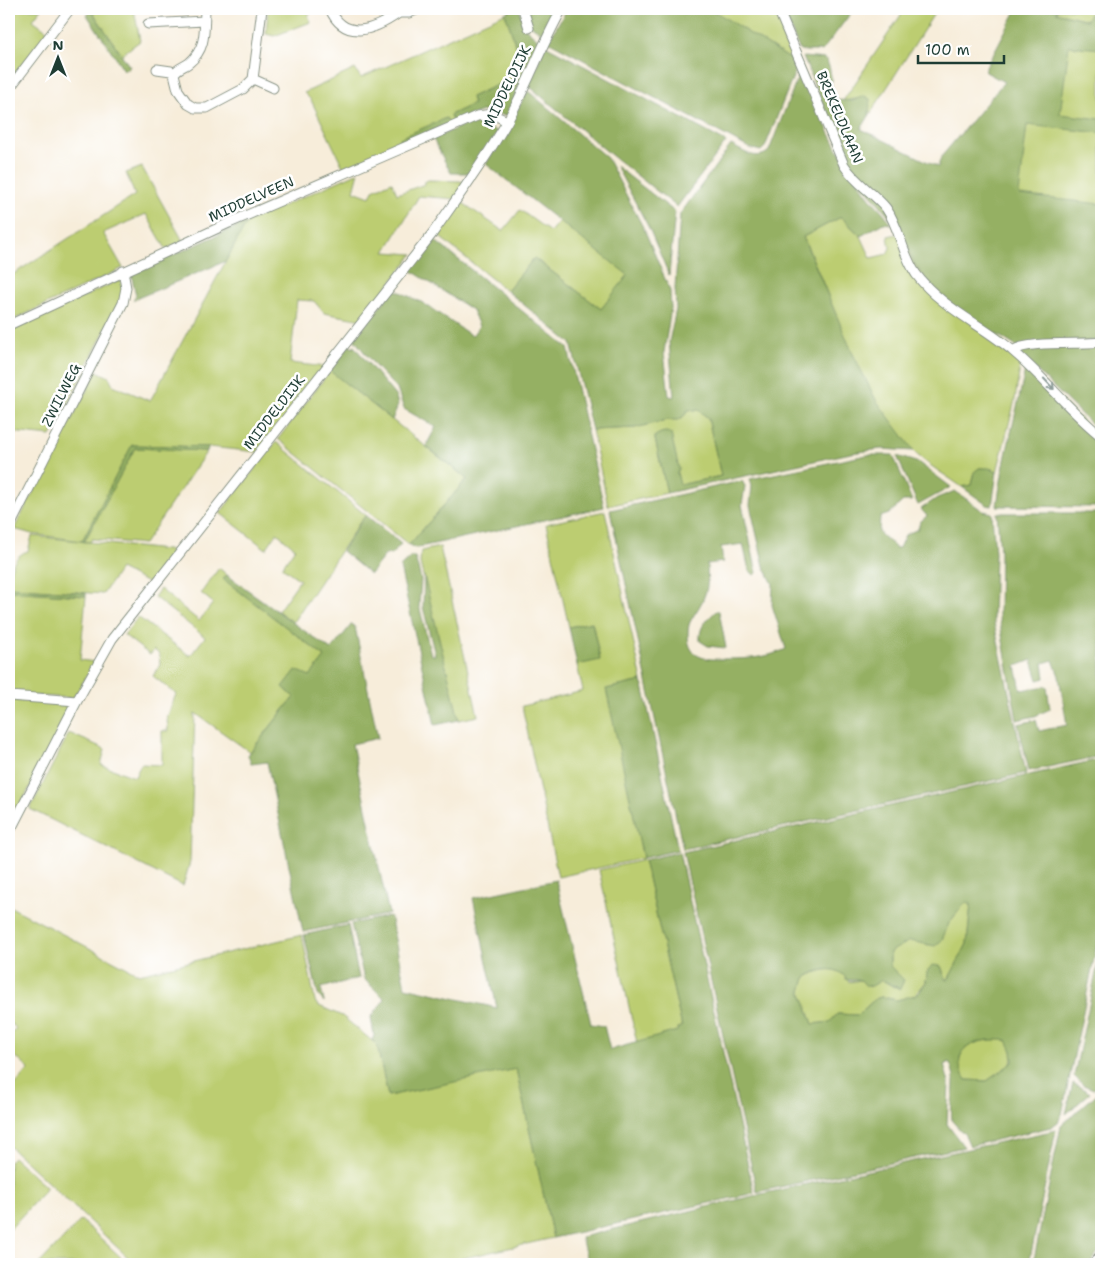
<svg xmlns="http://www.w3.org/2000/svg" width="1110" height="1273" font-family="'Shantell Sans',sans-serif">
<rect width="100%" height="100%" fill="#fff"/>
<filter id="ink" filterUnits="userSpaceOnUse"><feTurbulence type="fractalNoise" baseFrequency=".02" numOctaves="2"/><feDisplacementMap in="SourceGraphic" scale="10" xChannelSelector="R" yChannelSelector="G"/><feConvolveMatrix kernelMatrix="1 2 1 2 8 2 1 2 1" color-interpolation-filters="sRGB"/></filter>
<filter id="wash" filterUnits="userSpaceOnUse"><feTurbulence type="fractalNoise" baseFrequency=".0096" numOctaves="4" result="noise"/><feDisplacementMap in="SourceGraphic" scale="20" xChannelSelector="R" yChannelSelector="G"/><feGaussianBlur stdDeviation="1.12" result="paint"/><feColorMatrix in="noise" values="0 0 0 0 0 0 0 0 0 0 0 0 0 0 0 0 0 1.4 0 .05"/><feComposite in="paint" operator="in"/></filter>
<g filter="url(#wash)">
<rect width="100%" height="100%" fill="#f7edda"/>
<path fill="#bccd71" stroke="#6e8552" d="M 9,9 L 41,9 L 33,20 L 48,31 L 9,82 Z
M 91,9 L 134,9 L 140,41 L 121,55 Z
M 268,9 L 318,9 L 308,15 L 311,22 L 274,36 L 266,34 Z
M 710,9 L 776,9 L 798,64 Z
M 905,9 L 937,9 L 869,116 L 867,97 L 843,101 Z
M 1058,9 L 1092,9 L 1088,20 L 1056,12 Z
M 505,13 L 525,72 L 471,97 L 473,104 L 450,115 L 453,122 L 449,123 L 446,118 L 400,139 L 403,144 L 344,169 L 311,100 L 304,93 L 355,69 L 361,78 Z
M 1063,40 L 1101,43 L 1101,208 L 1014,199 L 1021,123 Z
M 142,167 L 183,241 L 166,249 L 146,214 L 103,233 L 123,268 L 9,322 L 9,277 L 135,195 L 126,173 Z
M 359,172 L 354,191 L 370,197 L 373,190 L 392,182 L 397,194 L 425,184 L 425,181 L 429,180 L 460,181 L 466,183 L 455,199 L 419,196 L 385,252 L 413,254 L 362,320 L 324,313 L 314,301 L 297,300 L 290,363 L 326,367 L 258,452 L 209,447 L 132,445 L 82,541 L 32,534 L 14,529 L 97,371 L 109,377 L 113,385 L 150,401 L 247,222 Z
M 460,201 L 503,231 L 520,210 L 550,232 L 559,221 L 629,275 L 601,309 L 534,258 L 507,291 L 436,234 Z
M 841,217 L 861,236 L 871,258 L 887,254 L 890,248 L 888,236 L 897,234 L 1021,360 L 1015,400 L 997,472 L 993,469 L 979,468 L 973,475 L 971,485 L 962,487 C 947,476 929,466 915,453 C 861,398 836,307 803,237 Z
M 121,279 L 124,293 L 51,436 L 11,432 L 9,440 L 9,332 Z
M 330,371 L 467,479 L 409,545 L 278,439 Z
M 688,409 L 699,410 L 708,418 L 721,476 L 679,485 L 677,473 L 658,434 L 655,439 L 667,493 L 608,506 L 592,430 L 635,428 L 667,420 L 681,419 Z
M 276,442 L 367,516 L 360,522 L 293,622 L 278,611 L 300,580 L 282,567 L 295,548 L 277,533 L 266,549 L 220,513 Z
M 135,448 L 207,451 L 144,544 L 92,539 L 90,542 L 84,542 Z
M 605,511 L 642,681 L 607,689 L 643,858 L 558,877 L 522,706 L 583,691 L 577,665 L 600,659 L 592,622 L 569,627 L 546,524 Z
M 32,536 L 176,551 L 152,585 L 120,569 L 103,594 L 9,587 C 9,572 12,556 28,551 Z
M 440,547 L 478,716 L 459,720 L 420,563 L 421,551 Z
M 219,568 L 227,575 L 224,579 L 325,657 L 310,676 L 305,675 L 283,687 L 294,697 L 250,752 L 195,713 L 190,862 L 183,886 L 30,809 L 69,733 L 105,749 L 101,765 L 135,777 L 141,764 L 162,765 L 162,731 L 168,731 L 167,718 L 176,694 L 153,676 L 160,665 L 159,654 L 154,650 L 150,655 L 124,635 L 138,617 L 190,656 L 205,637 L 154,597 L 160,589 L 199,621 L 213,603 L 201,593 Z
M 9,591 L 86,596 L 80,660 L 95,662 L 73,698 L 9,694 Z
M 9,700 L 68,705 L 68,708 L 38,773 L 9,825 Z
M 644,860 L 682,1027 L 678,1028 L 677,1031 L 637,1043 L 599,870 Z
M 965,903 L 971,903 L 967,944 L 948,980 L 944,975 L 942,968 L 926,979 L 926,982 L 914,996 L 897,1000 L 881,997 L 875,999 L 858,1015 L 837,1014 L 831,1022 L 813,1024 L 801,991 L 805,978 C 814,972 830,966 840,972 C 844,974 845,978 848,981 C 852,983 857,980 861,980 L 869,987 L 882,980 L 894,987 L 904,981 L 890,966 L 890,952 C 902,942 914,938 928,945 L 944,935 L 949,923 Z
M 9,906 L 139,974 L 302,935 L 315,1001 L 317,1005 L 342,1016 L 377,1045 L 388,1096 L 516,1068 L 553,1238 L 437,1264 L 135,1264 L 9,1146 L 9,1092 L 29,1069 L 9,1051 L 9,1036 L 16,1028 L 9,1022 Z
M 1003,1039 L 1009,1042 L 1013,1054 L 1011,1064 L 987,1081 L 966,1080 L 959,1067 C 958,1042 983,1040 1003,1039 Z
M 13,1157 L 47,1188 L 9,1230 L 9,1161 Z
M 81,1220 L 128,1264 L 39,1264 Z"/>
<path fill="#95b063" stroke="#5a764c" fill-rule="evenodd" d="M 512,9 L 519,9 L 525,28 L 541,42 L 507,116 L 482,111 L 453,122 L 450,115 L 473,104 L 471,97 L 525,72 L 505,13 Z
M 526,9 L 561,9 L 545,35 L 530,25 Z
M 567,9 L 711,9 L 798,64 L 765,147 L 761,151 L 749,148 L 548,41 Z
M 782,9 L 854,9 L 822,51 L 800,51 Z
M 1017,9 L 1058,9 L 1056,12 L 1087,20 L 1092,9 L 1101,9 L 1101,49 L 1069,46 L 1060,114 L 1101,119 L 1101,133 L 1027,125 L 1019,195 L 1101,204 L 1101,340 L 1017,347 L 956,308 L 931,286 L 915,265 L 898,226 L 851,171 L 803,57 L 825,59 C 835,71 827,89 838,100 L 852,101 L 864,96 L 870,99 L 869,116 L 861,129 L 938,167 L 941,157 L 1004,82 L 984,71 Z
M 88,10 L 91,10 L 130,67 L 124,70 L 87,15 L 90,12 Z
M 545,45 L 726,142 L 677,207 L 610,154 L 529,86 Z
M 801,69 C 819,113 838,156 867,194 C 875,205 885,212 891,224 L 883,223 L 861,236 L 841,217 L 803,237 L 853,354 L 876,400 L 914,451 L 881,449 L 851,453 L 667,493 L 655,439 L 655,436 C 660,433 666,430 671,434 L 679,469 L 677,473 L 680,485 L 721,476 L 708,418 L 698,410 L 688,410 L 685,415 L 678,420 L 667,420 L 635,428 L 592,430 L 571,343 L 507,291 L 534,258 L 601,309 L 628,275 L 486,164 L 528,91 L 607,158 L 645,231 L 670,291 L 671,308 L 664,352 L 669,396 L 674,397 L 669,342 L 676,309 L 675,288 L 680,214 L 731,145 C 743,151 757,162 769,151 Z
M 446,118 L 449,123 L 403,144 L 400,138 Z
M 475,120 L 498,132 L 473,173 L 451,173 L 433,139 Z
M 616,166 L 675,212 L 669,275 L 649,228 Z
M 247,222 L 226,261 L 133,300 L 136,295 L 131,274 Z
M 433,239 L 568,348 L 604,507 L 415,548 L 409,545 L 467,479 L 426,446 L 436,427 L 404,409 L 397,389 L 376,367 L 354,339 L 394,289 L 423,303 L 472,336 L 479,326 L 472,310 L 409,269 Z
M 1101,344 L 1101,434 L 1017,351 Z
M 349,345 L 353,348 L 354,346 L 396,397 L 398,405 L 392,420 L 330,371 Z
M 1026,365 L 1101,439 L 1101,507 L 997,506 C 1003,459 1017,412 1026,365 Z
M 132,445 L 209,447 L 207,451 L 135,448 L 84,542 L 82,541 Z
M 867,455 L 893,455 L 912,501 L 903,501 L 889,514 L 880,517 L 879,532 C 883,539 890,540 895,548 L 899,548 L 905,535 L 918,529 L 920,522 L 927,516 L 921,509 L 937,498 L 955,491 L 983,511 L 992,513 L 995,553 L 993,618 L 1026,773 L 683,849 L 610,510 L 742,481 L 745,486 L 742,505 L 757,573 L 754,575 L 749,570 L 743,544 L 721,547 L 723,562 L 707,564 C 707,574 709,584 705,594 C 702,605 695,612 690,622 C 688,627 688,631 688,637 C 689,657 704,660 721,659 C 744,659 765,659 786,649 L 772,605 L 773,584 L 764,566 L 750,505 L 752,486 L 750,479 Z
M 897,456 L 919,463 L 951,487 L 918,505 Z
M 979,468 L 989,468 L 997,472 L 992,506 L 987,505 L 962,487 L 971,485 L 974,472 Z
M 997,513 L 1101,513 L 1101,756 L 1029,771 L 1018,724 L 1036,720 L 1039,731 L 1067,725 L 1059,676 L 1053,660 L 1043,663 L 1045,678 L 1038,680 L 1032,660 L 1016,666 L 1021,690 L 1047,686 L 1050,709 L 1035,716 L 1017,720 L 999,618 L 1000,552 Z
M 367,516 L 401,544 L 392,554 L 386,554 L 370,574 L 342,551 L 364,517 Z
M 411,557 L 415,557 L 421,580 L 419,605 L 431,655 L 435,655 L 423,607 L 424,576 L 459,720 L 435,725 L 400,567 Z
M 227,575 L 331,650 L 352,624 L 355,627 L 378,738 L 352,744 L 389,914 L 303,932 L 267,762 L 251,764 L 248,755 L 294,697 L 283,687 L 296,670 L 310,676 L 325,657 L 223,579 Z
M 9,587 L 86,593 L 86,596 L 9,591 Z
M 716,611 L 719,611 L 726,648 L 708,646 L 700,641 C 699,626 706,621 716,611 Z
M 592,622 L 600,660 L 577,665 L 569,627 Z
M 642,681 L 678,850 L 643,858 L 606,689 Z
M 1101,759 L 1101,925 L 1062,1114 L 1058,1122 L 1051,1127 L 970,1146 L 965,1135 L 952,1121 C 949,1101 960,1081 949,1062 L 944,1065 L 949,1083 L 947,1124 L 964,1147 L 757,1192 L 683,852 ZM 965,903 L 971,904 L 967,944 L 948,980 L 945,978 L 941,966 L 932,965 L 927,972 L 926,982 L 918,994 L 897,1000 L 881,997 L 875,999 L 858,1015 L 837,1014 L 830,1022 L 813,1024 L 801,991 L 805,978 C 818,969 838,964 847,980 L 861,980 L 866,986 L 872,986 L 882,980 L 900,989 L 904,980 L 890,966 L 890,952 L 910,941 L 935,946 L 942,940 L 949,923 ZM 988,1040 L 1007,1040 L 1012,1051 L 1013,1062 L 987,1081 L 966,1080 C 952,1057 962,1044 988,1040 Z
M 679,852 L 754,1193 L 553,1238 L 516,1069 L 388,1096 L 377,1045 L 372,1040 L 374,1036 L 371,1017 L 385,999 L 364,979 L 351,924 L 390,916 L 405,987 L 497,1008 L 473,898 L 556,880 L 591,1024 L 604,1026 L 610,1050 L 677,1031 L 678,1028 L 682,1027 L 644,860 Z
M 348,925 L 359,978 L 321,988 L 324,1002 L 318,995 L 304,935 Z
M 1101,949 L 1101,1083 L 1094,1089 L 1083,1085 L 1074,1076 Z
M 1073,1083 L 1090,1093 L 1066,1114 Z
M 1101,1090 L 1101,1249 L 1089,1264 L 1033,1264 L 1061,1126 Z
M 1056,1130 L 1029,1264 L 588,1264 L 581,1237 L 761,1194 Z"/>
</g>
<g filter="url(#ink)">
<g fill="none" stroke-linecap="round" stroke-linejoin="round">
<g stroke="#8b9587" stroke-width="11">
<path id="minor" d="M 330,9 C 345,43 376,29 399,13 L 409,13 L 419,9
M 523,9 L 529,28
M 778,9 L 844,165 C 856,184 873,192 886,208 C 900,228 902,254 916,274 C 941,308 983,325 1014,352 C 1045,378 1069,411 1101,436
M 148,24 L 204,21
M 157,69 L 171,71 L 174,74 L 178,90 L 188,104 L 195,108 L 207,108 L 243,89 L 253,79 L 262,9
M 174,74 C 177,68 184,67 189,63 C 207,48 204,30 205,9
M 253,79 L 273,88
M 9,89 L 70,9
M 9,325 L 229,223 L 477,116 L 492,114 L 507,121
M 1013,351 C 1026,340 1082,345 1101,342
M 9,528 L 123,303 L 126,288 L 123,271
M 9,696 L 77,701
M 9,833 L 77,701 L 112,639 L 432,234 C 458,197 484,162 507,122 C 527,86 541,46 562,9
M 1093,1264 L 1101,1255"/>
</g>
<use href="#minor" stroke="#fff" stroke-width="9"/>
</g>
<defs><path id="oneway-shaft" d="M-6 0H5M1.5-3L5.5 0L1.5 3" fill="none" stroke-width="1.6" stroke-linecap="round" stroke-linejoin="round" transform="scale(1.25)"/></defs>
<use stroke="#8f9e9a" href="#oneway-shaft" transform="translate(1049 384) rotate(47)"/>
</g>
<g text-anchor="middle" stroke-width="5" stroke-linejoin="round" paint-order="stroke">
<g font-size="14" fill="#1f3d34" stroke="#fff">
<text transform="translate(507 86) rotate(-64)" y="5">MIDDELDIJK</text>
<text transform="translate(840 117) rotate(67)" y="5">BREKELDLAAN</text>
<text transform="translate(251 199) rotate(-24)" y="5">MIDDELVEEN</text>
<text transform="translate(61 395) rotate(-63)" y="5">ZWILWEG</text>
<text transform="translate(274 412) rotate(-52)" y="5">MIDDELDIJK</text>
</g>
</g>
<rect width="1110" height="1273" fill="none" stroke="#fff" stroke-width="30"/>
<g transform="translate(58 58)" stroke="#ffffff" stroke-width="4" paint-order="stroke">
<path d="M0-4L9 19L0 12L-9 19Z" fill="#1f3d34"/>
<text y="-8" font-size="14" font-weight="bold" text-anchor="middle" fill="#1f3d34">N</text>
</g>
<path d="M918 55v8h86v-8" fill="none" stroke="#1f3d34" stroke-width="2.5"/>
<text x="925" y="55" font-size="15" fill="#1f3d34" stroke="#ffffff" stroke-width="4" paint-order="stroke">100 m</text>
</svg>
